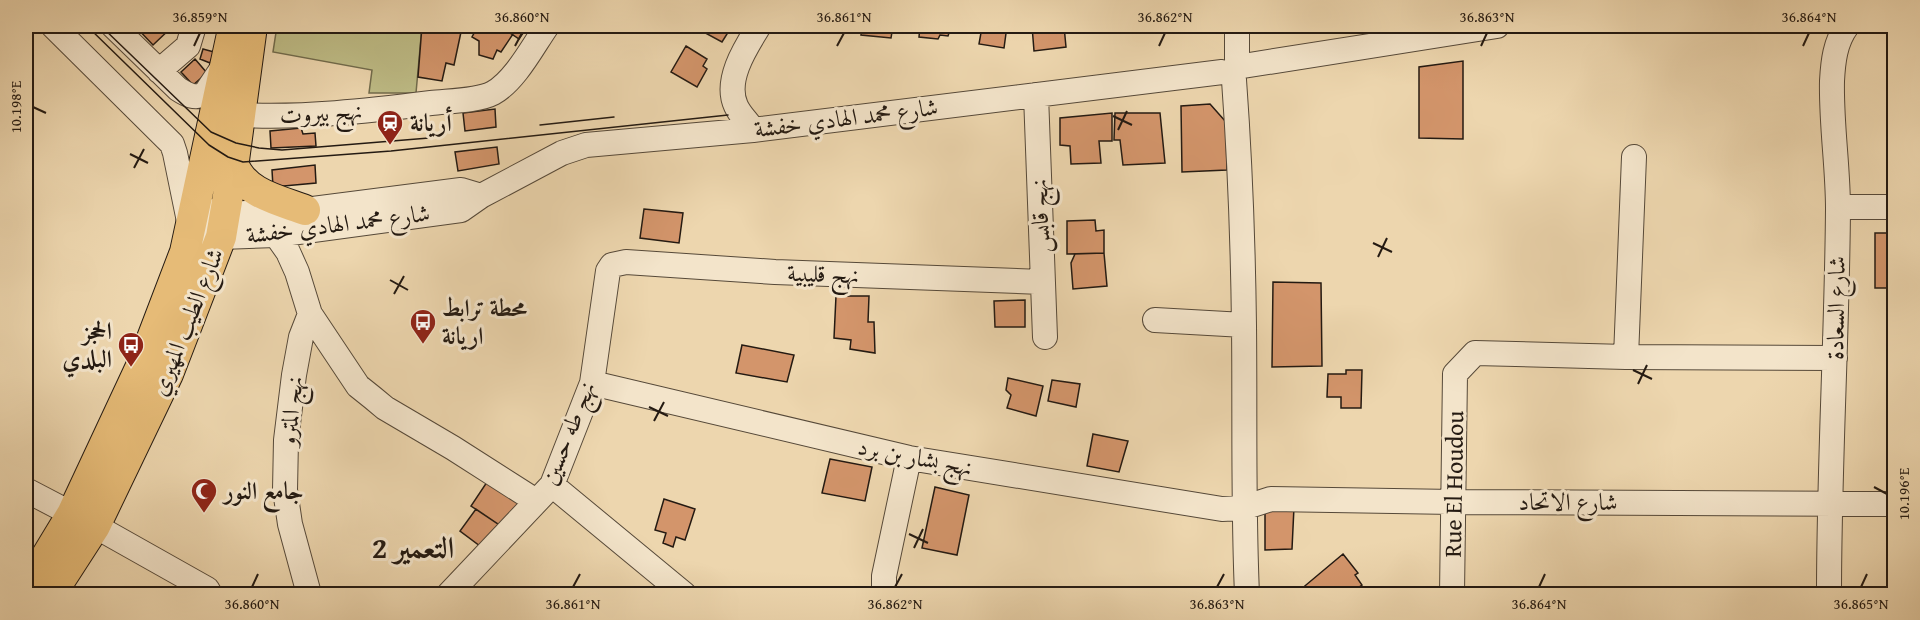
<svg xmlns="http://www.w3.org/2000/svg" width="1920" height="620" font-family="'Gentium Book Plus',Amiri,serif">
<rect width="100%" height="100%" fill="#edd6ae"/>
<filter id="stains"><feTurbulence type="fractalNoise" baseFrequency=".00333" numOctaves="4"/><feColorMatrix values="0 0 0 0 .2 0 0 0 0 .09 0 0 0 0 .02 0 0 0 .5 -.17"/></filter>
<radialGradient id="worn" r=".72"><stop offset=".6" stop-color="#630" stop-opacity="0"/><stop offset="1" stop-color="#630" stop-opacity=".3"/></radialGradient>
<path fill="#bebc86" stroke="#716b4c" stroke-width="1.5" d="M 277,26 L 422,26 L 416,93 L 369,93 L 372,70 L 273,52 Z"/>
<path fill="#d3956b" stroke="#241a12" stroke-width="1.5" d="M 135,26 L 173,26 L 153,45 Z
M 422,26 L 431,26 L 461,32 L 454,65 L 446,63 L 442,81 L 418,77 Z
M 478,26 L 500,26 L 513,34 L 501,52 L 497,50 L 493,59 L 479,55 L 479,41 L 472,37 Z
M 500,26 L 528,26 L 519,39 Z
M 697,26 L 732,26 L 722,42 L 696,28 Z
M 862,26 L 893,26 L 891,38 L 861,35 Z
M 920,26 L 957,26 L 956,31 L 950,30 L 948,36 L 940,35 L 938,39 L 919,37 Z
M 985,26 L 1007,26 L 1004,48 L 979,44 L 982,27 Z
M 1032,26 L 1064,26 L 1066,47 L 1034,51 Z
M 686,46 L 707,59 L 703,66 L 707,69 L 697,87 L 671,72 Z
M 203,49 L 214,52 L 210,63 L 200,59 Z
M 195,59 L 207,73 L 193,85 L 181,72 Z
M 1463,61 L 1463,139 L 1419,138 L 1419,67 Z
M 1210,104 L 1226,122 L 1227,170 L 1182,172 L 1181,106 Z
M 495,109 L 496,127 L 465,131 L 463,113 Z
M 1112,113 L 1112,141 L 1099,141 L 1101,163 L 1071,164 L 1070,146 L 1060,145 L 1060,118 Z
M 1115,113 L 1160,113 L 1165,163 L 1123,165 L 1120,140 L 1114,140 Z
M 301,128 L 303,134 L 315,133 L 316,146 L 271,148 L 270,131 Z
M 497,147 L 499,164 L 458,171 L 455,152 Z
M 315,165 L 316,183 L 273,187 L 272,170 Z
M 644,209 L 683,213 L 679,243 L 640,238 Z
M 1095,220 L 1096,231 L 1104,230 L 1104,253 L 1067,254 L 1067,221 Z
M 1875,233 L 1894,233 L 1894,288 L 1875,288 Z
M 1104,253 L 1107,286 L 1073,289 L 1071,263 L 1075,254 Z
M 1273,282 L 1321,283 L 1322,366 L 1272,367 Z
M 836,296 L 869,296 L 868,322 L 874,322 L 875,353 L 850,349 L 851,340 L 834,338 Z
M 1025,300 L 1025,327 L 995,327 L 994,301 Z
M 742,345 L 794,355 L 787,382 L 736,373 Z
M 1346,370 L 1362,370 L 1361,408 L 1341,408 L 1341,397 L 1327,397 L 1328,374 L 1346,374 Z
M 1008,378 L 1043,386 L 1036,416 L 1007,408 L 1011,395 L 1006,390 Z
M 1052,380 L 1080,384 L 1076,407 L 1048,401 Z
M 1093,434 L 1128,441 L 1119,472 L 1087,466 Z
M 830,459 L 872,467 L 865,501 L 822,493 Z
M 489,479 L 516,498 L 523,512 L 504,528 L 471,506 Z
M 935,487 L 969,495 L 957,555 L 922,548 Z
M 664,499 L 695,509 L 685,540 L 676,537 L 673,547 L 663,543 L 666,533 L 655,530 Z
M 1265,507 L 1294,507 L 1292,549 L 1265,550 Z
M 476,509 L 504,528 L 484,549 L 460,531 Z
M 1343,554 L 1358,573 L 1355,575 L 1362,585 L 1349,594 L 1303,594 L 1300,590 Z"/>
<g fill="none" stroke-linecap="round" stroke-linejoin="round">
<g stroke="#564939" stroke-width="26">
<path id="minor" d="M 53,26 L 172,144 L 175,153 L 191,231 L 221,237 L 276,235 L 461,210 L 481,196 L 562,153 L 586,145 L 753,130 L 1222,72
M 113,26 L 178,89 C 187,95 195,99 205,94 L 221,70
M 1237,59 L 1237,26
M 1243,66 L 1497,26
M 159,71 L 188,46 L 194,26
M 1234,80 C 1240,162 1243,244 1244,326 C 1245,416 1243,505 1247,594
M 1036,95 L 1045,337
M 240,115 C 304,118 367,111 431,103 C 448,101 478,101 493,93 C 515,81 533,46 547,26
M 753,130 C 748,122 740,115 736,106 C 724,80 746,47 759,26
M 1838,207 L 1894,207
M 210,211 L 225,214 L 305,210 L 461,190 L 481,196
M 276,235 L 288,252 L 297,272 L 310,314 L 301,337 L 294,375 L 286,440 L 285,490 L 290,524 L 309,594
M 310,314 L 358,386 L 373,398 L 385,408 L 453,448 L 536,501
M 1155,320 L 1244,325
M 1626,357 L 1634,157
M 592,383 L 909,458 L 1222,509 L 1243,508 L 1271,499 L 1454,502 L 1894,504
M 552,485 L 684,594
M 26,490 L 95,526 L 207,589 L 210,594
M 449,594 L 552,485 L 592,383 L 608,271 L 612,265 L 626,262 L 775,272 L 1042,282
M 884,594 L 884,576 L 909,458
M 1452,594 L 1455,374 L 1475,353 L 1626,357 L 1835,358
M 1829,594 C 1829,466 1837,337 1838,209 C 1838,166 1831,124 1832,81 C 1833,62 1835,42 1847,26"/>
</g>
<g stroke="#241a12" stroke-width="32">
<path id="major" d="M 233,163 C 243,193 278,200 305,210
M 26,590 L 72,514 L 143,362 L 185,252 L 232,34
M 51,594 L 95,526 L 168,374 L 221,237 L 234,160 L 252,26"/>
</g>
<use href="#minor" stroke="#f3e4ca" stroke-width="24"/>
<use href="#major" stroke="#e6bb77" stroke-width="30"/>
<path stroke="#241a12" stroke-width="1.5" d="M 87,26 L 209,145 L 228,157 L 243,162 L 391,151 L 728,115
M 101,26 L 211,132 L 236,143 L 259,148 L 282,150 L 429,138
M 540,125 L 614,117"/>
</g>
<path fill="none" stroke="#241a12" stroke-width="2" d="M 194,46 L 200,33M 515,46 L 522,33M 837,46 L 844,33M 1159,46 L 1165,33M 1481,46 L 1487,33M 1803,46 L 1809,33M 33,107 L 46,113M 1113,116 L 1132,125M 1118,130 L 1127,111M 130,154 L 148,163M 134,168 L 144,149M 1373,243 L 1392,252M 1378,257 L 1387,238M 390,280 L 408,290M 394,294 L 404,276M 1633,370 L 1652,379M 1638,384 L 1647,365M 649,407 L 668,416M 654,421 L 664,402M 1874,487 L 1887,494M 909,534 L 928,543M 914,548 L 923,529M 252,587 L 258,574M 573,587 L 580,574M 895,587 L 902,574M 1217,587 L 1224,574M 1539,587 L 1545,574M 1861,587 L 1867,574"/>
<defs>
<g id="station-pin" transform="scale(1.35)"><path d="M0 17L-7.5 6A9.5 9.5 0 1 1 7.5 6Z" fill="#8f2418" stroke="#f3e4ca"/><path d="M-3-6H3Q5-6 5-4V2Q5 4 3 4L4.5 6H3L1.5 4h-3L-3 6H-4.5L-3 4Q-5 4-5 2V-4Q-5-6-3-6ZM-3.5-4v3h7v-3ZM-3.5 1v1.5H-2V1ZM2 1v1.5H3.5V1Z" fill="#fff"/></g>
<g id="bus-pin" transform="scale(1.35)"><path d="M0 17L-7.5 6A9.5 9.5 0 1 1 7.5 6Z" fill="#8f2418" stroke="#f3e4ca"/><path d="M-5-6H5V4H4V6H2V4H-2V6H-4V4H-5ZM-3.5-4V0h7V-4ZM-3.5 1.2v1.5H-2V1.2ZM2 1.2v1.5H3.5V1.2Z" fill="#fff"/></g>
<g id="mosque-pin" transform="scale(1.35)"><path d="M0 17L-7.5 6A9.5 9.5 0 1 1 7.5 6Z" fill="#8f2418" stroke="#f3e4ca"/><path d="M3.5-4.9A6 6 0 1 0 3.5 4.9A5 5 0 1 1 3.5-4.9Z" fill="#fff"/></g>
</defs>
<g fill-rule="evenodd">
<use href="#station-pin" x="390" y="123"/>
<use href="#bus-pin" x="423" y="322"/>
<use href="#bus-pin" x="131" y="345"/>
<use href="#mosque-pin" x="204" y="491"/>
</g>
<g text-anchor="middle" stroke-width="6" stroke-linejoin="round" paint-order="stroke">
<g font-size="24" fill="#241a12" stroke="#f3e4ca">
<text transform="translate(321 113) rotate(-3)" y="8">نهج بيروت</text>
<text transform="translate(846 118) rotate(-7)" y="8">شارع محمد الهادي خفشة</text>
<text transform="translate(1040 216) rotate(-92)" y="8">نهج قابس</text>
<text transform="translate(338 224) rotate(-7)" y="8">شارع محمد الهادي خفشة</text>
<text transform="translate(823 274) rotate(2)" y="8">نهج قليبية</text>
<text transform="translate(1836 308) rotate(-89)" y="8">شارع السعادة</text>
<text transform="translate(187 322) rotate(-68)" y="8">شارع الطيب المهيري</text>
<text transform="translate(291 411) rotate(-84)" y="8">نهج المترو</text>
<text transform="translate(568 433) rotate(-68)" y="8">نهج طه حسين</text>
<text transform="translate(915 457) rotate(11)" y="8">نهج بشار بن برد</text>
<text transform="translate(1454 484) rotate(-89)" y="8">Rue El Houdou</text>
<text x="1568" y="510">شارع الاتحاد</text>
</g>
<g font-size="24" font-weight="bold" fill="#241a12" stroke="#f3e4ca" text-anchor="start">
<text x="410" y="131">أريانة</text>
<text x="442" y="316">محطة ترابط<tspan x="442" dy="28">اريانة</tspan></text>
<text x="112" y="339" text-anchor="end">الحجز<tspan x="112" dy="28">البلدي</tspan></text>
<text x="224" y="499">جامع النور</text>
</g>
<g font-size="30" font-weight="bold" fill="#241a12" stroke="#f3e4ca">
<text x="413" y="558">التعمير 2</text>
</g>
</g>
<rect width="1920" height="620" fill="none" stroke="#edd6ae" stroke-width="66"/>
<rect x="33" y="33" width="1854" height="554" fill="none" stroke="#241a12" stroke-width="2"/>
<g font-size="15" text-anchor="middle" fill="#241a12">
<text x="200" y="22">36.859°N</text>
<text x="522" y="22">36.860°N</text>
<text x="844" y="22">36.861°N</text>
<text x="1165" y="22">36.862°N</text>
<text x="1487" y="22">36.863°N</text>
<text x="1809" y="22">36.864°N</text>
<text transform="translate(16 107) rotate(-90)" y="5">10.198°E</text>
<text transform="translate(1904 494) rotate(-90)" y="5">10.196°E</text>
<text x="252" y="609">36.860°N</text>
<text x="573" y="609">36.861°N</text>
<text x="895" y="609">36.862°N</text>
<text x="1217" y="609">36.863°N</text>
<text x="1539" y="609">36.864°N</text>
<text x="1861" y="609">36.865°N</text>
</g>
<rect width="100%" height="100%" filter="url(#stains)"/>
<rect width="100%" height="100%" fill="url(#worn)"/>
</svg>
